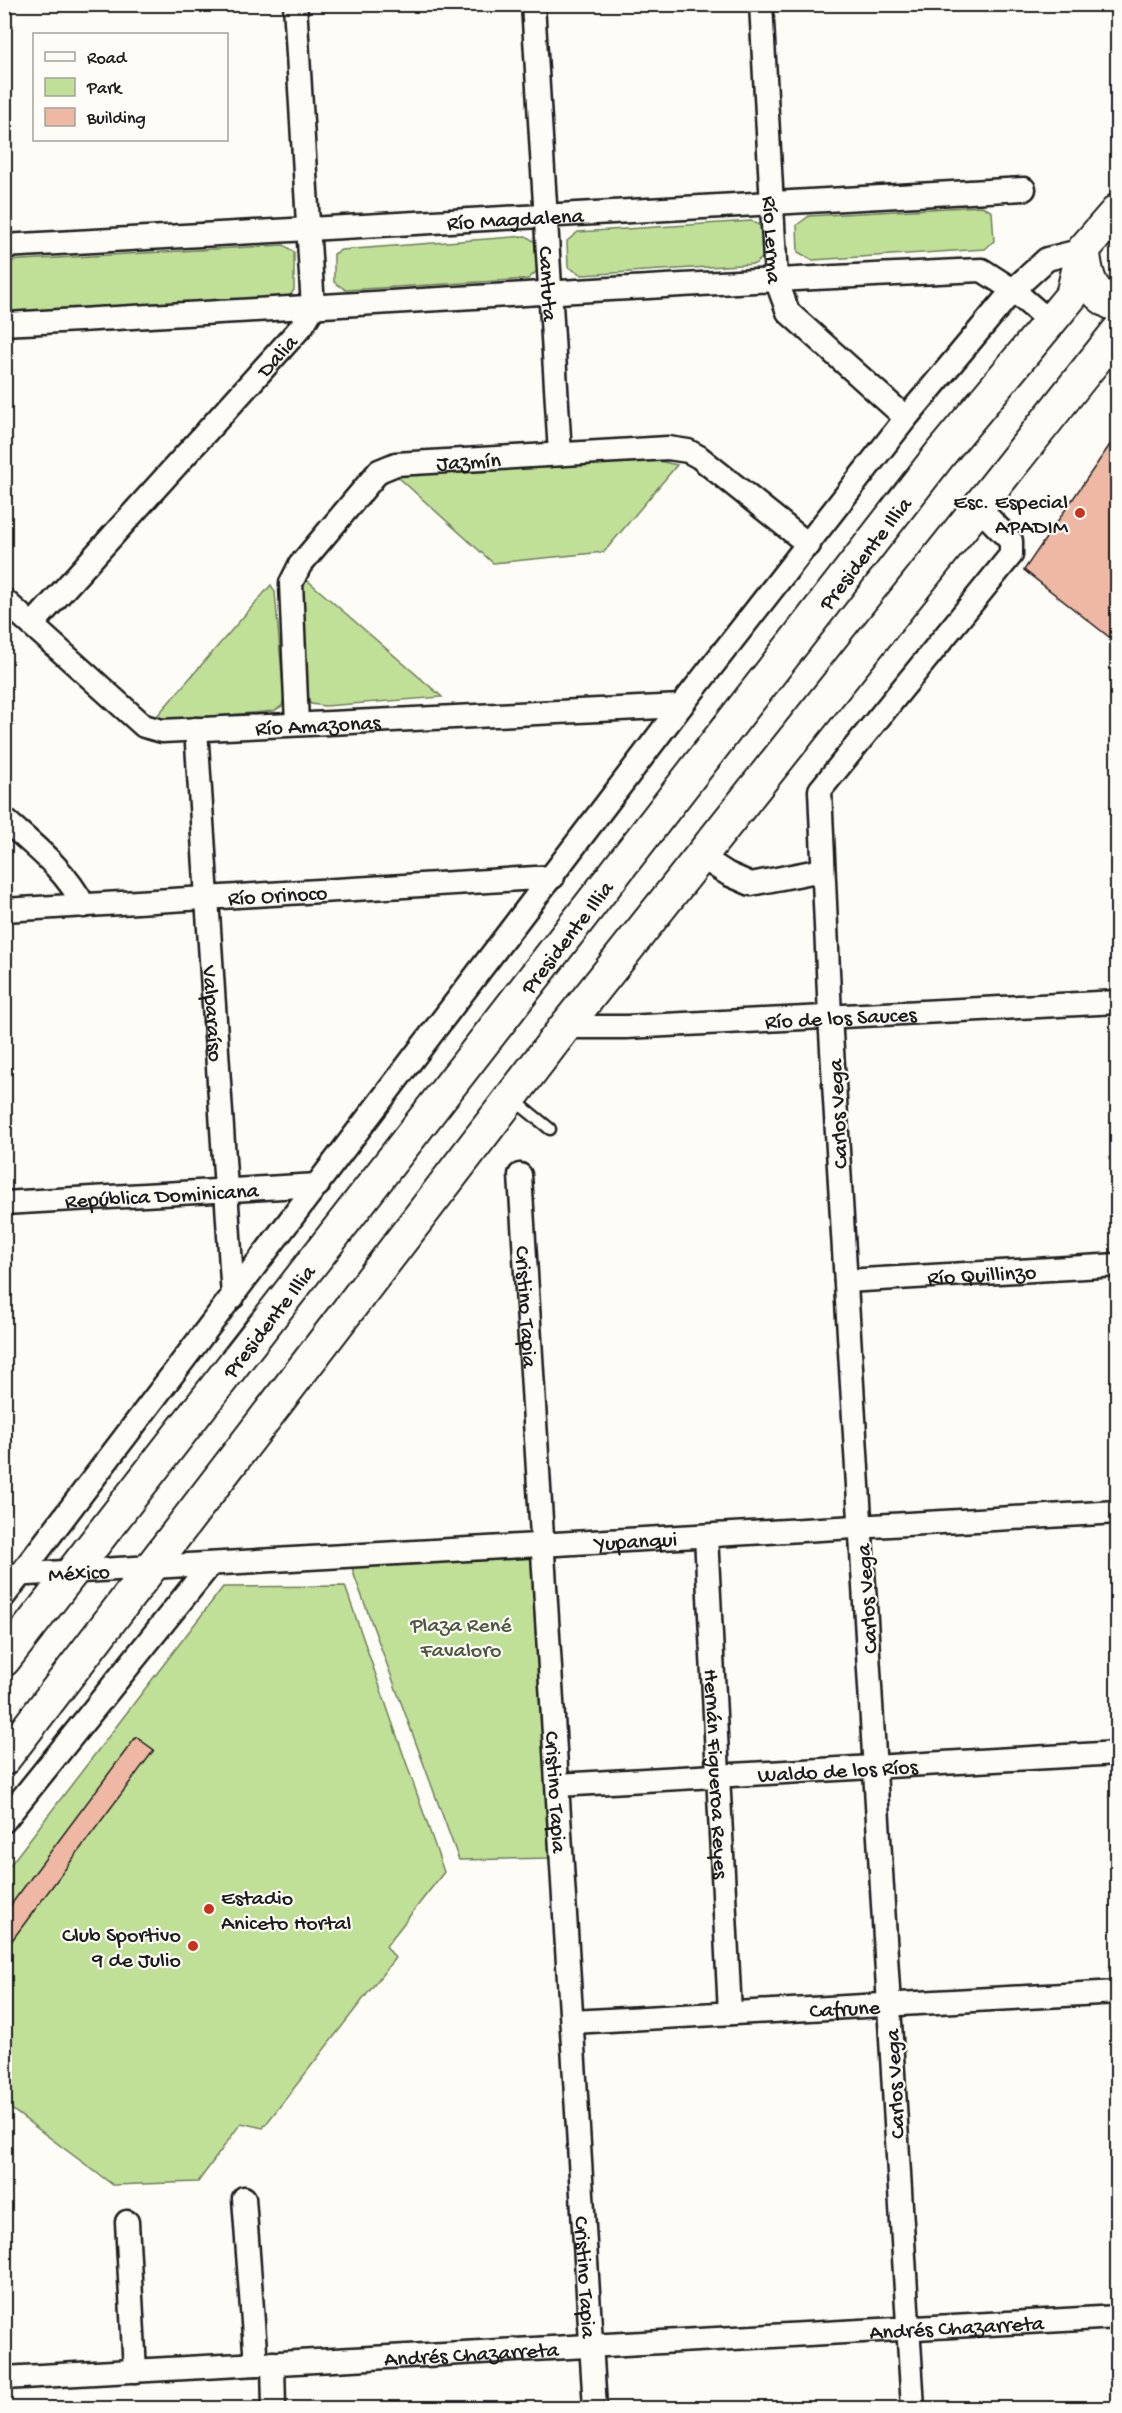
<svg xmlns="http://www.w3.org/2000/svg" width="1122" height="2413" font-family="'Gochi Hand',sans-serif">
<rect width="100%" height="100%" fill="#fdfcf7"/>
<filter id="ink" filterUnits="userSpaceOnUse"><feTurbulence type="fractalNoise" baseFrequency=".0167" numOctaves="2"/><feDisplacementMap in="SourceGraphic" scale="12" xChannelSelector="R" yChannelSelector="G"/><feConvolveMatrix kernelMatrix="1 2 1 2 8 2 1 2 1" color-interpolation-filters="sRGB"/></filter>
<g filter="url(#ink)">
<path fill="#c0e098" stroke="#6e7e5a" stroke-width="1.5" d="M 982,206 L 992,212 L 994,241 L 985,249 L 812,260 L 798,252 L 797,225 L 809,216 Z
M 752,221 L 762,227 L 763,257 L 755,264 L 582,275 L 568,267 L 567,241 L 578,232 Z
M 526,236 L 535,242 L 537,271 L 528,279 L 346,290 L 334,282 L 334,254 L 341,250 Z
M 284,245 L 294,252 L 294,290 L 289,297 L 5,312 L 5,261 Z
M 659,461 L 677,465 L 604,552 L 493,563 L 398,477 L 421,473 Z
M 307,580 L 442,697 L 325,706 L 311,704 L 306,696 L 297,594 Z
M 271,585 L 275,592 L 284,699 L 282,706 L 274,711 L 172,720 L 156,717 Z
M 537,1552 L 553,1858 L 459,1860 L 353,1572 L 352,1561 Z
M 345,1586 L 444,1872 L 386,1946 L 395,1958 L 263,2128 L 241,2123 L 198,2182 L 113,2185 L 5,2104 L 4,1873 L 223,1587 Z"/>
<path fill="#efb8a4" stroke="#1c1c1c" stroke-width="1.5" d="M 1118,433 L 1118,644 L 1024,570 Z
M 136,1737 L 154,1750 L 4,1951 L 4,1914 Z"/>
<g fill="none" stroke-linecap="round" stroke-linejoin="round">
<g stroke="#1c1c1c" stroke-width="15">
<path id="service" d="M 513,1099 L 550,1129"/>
</g>
<g stroke="#1c1c1c" stroke-width="27">
<g id="minor">
<path id="s1" d="M 533,4 L 560,454"/>
<path id="s2" d="M 761,4 L 776,279 L 788,312 L 906,418"/>
<path id="s3" d="M 4,246 L 1024,189"/>
<path d="M 4,324 C 330,307 656,284 982,270 L 1013,290 L 1051,323"/>
<path id="s4" d="M 4,600 L 144,726 L 162,731 L 681,706"/>
<path id="s5" d="M 32,625 L 302,326 L 313,308 L 295,4"/>
<path id="s6" d="M 297,724 L 291,583 L 300,565 L 379,471 L 396,464 L 668,448 L 688,451 L 699,457 L 809,545"/>
<path id="s7" d="M 196,729 L 233,1297"/>
<path d="M 4,819 C 34,846 65,869 84,906"/>
<path d="M 700,856 L 728,874 L 751,884 L 822,870"/>
<path id="s8" d="M 4,910 L 553,877"/>
<path id="s9" d="M 565,1027 L 626,1027 L 1118,1002"/>
<path id="s10" d="M 520,1175 L 595,2408"/>
<path id="s11" d="M 4,1203 L 318,1185"/>
<path id="s12" d="M 846,1281 L 1118,1265"/>
<path id="s13" d="M 706,1536 L 730,2013"/>
<path id="s14" d="M 11,1575 L 1118,1512"/>
<path d="M 4,1596 L 681,706 L 906,418 L 1013,290 L 1047,259 L 1083,250"/>
<path id="s15" d="M 558,1785 L 1118,1753"/>
<path d="M 4,1821 L 209,1566"/>
<path id="s16" d="M 572,2022 L 1118,1992"/>
<path d="M 244,2198 L 256,2364"/>
<path d="M 127,2222 L 135,2371"/>
<path d="M 273,2363 L 274,2408"/>
<path id="s17" d="M 4,2378 L 1118,2317"/>
<path d="M 913,2408 L 830,1016 L 820,790 L 1011,555 L 1011,541 L 978,507"/>
</g>
</g>
<g stroke="#1c1c1c" stroke-width="36">
<g id="secondary">
<path d="M 1084,254 C 1087,280 1092,296 1118,306"/>
<path id="s18" d="M 4,1660 L 941,453 L 1072,295 L 1083,250 L 1118,210"/>
<path d="M 4,1759 L 565,1027 L 1118,331"/>
</g>
</g>
<use href="#service" stroke="#fdfcf7" stroke-width="10"/>
<use href="#minor" stroke="#fdfcf7" stroke-width="22"/>
<use href="#secondary" stroke="#fdfcf7" stroke-width="32"/>
</g>
</g>
<g fill="#c8321e" stroke="#fdfcf7" stroke-width="2">
<circle cx="1080" cy="513" r="6"/>
<circle cx="209" cy="1909" r="6"/>
<circle cx="193" cy="1946" r="6"/>
</g>
<g text-anchor="middle" stroke-width="4.5" stroke-linejoin="round" paint-order="stroke">
<g font-size="22" fill="#1c1c1c" stroke="#fdfcf7">
<text dy="8" stroke="none"><textPath href="#s3" startOffset="512">Río Magdalena</textPath></text>
<text dy="8" stroke="none"><textPath href="#s2" startOffset="236">Río Lerma</textPath></text>
<text dy="8" stroke="none"><textPath href="#s1" startOffset="280">Cantuta</textPath></text>
<text dy="8" stroke="none"><textPath href="#s5" startOffset="364">Dalia</textPath></text>
<text dy="8" stroke="none"><textPath href="#s6" startOffset="375">Jazmín</textPath></text>
<text dy="8" stroke="none"><textPath href="#s18" startOffset="1402">Presidente Illia</textPath></text>
<text dy="8" stroke="none"><textPath href="#s4" startOffset="363">Río Amazonas</textPath></text>
<text dy="8" stroke="none"><textPath href="#s8" startOffset="274">Río Orinoco</textPath></text>
<text dy="8" stroke="none"><textPath href="#s18" startOffset="916">Presidente Illia</textPath></text>
<text dy="8" stroke="none"><textPath href="#s7" startOffset="285">Valparaíso</textPath></text>
<text dy="8" stroke="none"><textPath href="#s9" startOffset="276">Río de los Sauces</textPath></text>
<text transform="translate(836 1114) rotate(-93)" y="8">Carlos Vega</text>
<text dy="8" stroke="none"><textPath href="#s11" startOffset="158">República Dominicana</textPath></text>
<text dy="8" stroke="none"><textPath href="#s12" startOffset="136">Río Quillinzo</textPath></text>
<text dy="8" stroke="none"><textPath href="#s10" startOffset="132">Cristino Tapia</textPath></text>
<text dy="8" stroke="none"><textPath href="#s18" startOffset="430">Presidente Illia</textPath></text>
<text dy="8" stroke="none"><textPath href="#s14" startOffset="626">Yupanqui</textPath></text>
<text dy="8" stroke="none"><textPath href="#s14" startOffset="68">México</textPath></text>
<text transform="translate(865 1599) rotate(-94)" y="8">Carlos Vega</text>
<text dy="8" stroke="none"><textPath href="#s15" startOffset="280">Waldo de los Ríos</textPath></text>
<text dy="8" stroke="none"><textPath href="#s13" startOffset="238">Hernán Figueroa Reyes</textPath></text>
<text dy="8" stroke="none"><textPath href="#s10" startOffset="618">Cristino Tapia</textPath></text>
<text dy="8" stroke="none"><textPath href="#s16" startOffset="273">Cafrune</textPath></text>
<text transform="translate(893 2084) rotate(-93)" y="8">Carlos Vega</text>
<text dy="8" stroke="none"><textPath href="#s10" startOffset="1104">Cristino Tapia</textPath></text>
<text dy="8" stroke="none"><textPath href="#s17" startOffset="954">Andrés Chazarreta</textPath></text>
<text dy="8" stroke="none"><textPath href="#s17" startOffset="468">Andrés Chazarreta</textPath></text>
</g>
<g font-size="22" fill="#1c1c1c" stroke="#fdfcf7" text-anchor="end">
<text x="1068" y="508">Esc. Especial<tspan x="1068" dy="25">APADIM</tspan></text>
<text x="221" y="1904" text-anchor="start">Estadio<tspan x="221" dy="25">Aniceto Hortal</tspan></text>
<text x="181" y="1941">Club Sportivo<tspan x="181" dy="25">9 de Julio</tspan></text>
</g>
<g font-size="22" fill="#4d5741" stroke="#fdfcf7">
<text x="461" y="1631">Plaza René<tspan x="461" dy="25">Favaloro</tspan></text>
</g>
</g>
<rect width="1122" height="2413" fill="none" stroke="#fdfcf7" stroke-width="24"/>
<rect x="12" y="12" width="1098" height="2389" fill="none" stroke="#1c1c1c" stroke-width="2" filter="url(#ink)"/>
<rect x="33" y="33" width="195" height="108" fill="#fdfcf7" stroke="#a3a29f" stroke-width="1.5"/>
<rect x="45" y="52" width="30" height="9" fill="#fdfcf7" stroke="#a3a29f" stroke-width="1.5"/>
<text x="87" y="63" font-size="18" fill="#1c1c1c">Road</text>
<rect x="45" y="78" width="30" height="18" fill="#c0e098" stroke="#a3a29f" stroke-width="1.5"/>
<text x="87" y="93" font-size="18" fill="#1c1c1c">Park</text>
<rect x="45" y="108" width="30" height="18" fill="#efb8a4" stroke="#a3a29f" stroke-width="1.5"/>
<text x="87" y="123" font-size="18" fill="#1c1c1c">Building</text>
</svg>
